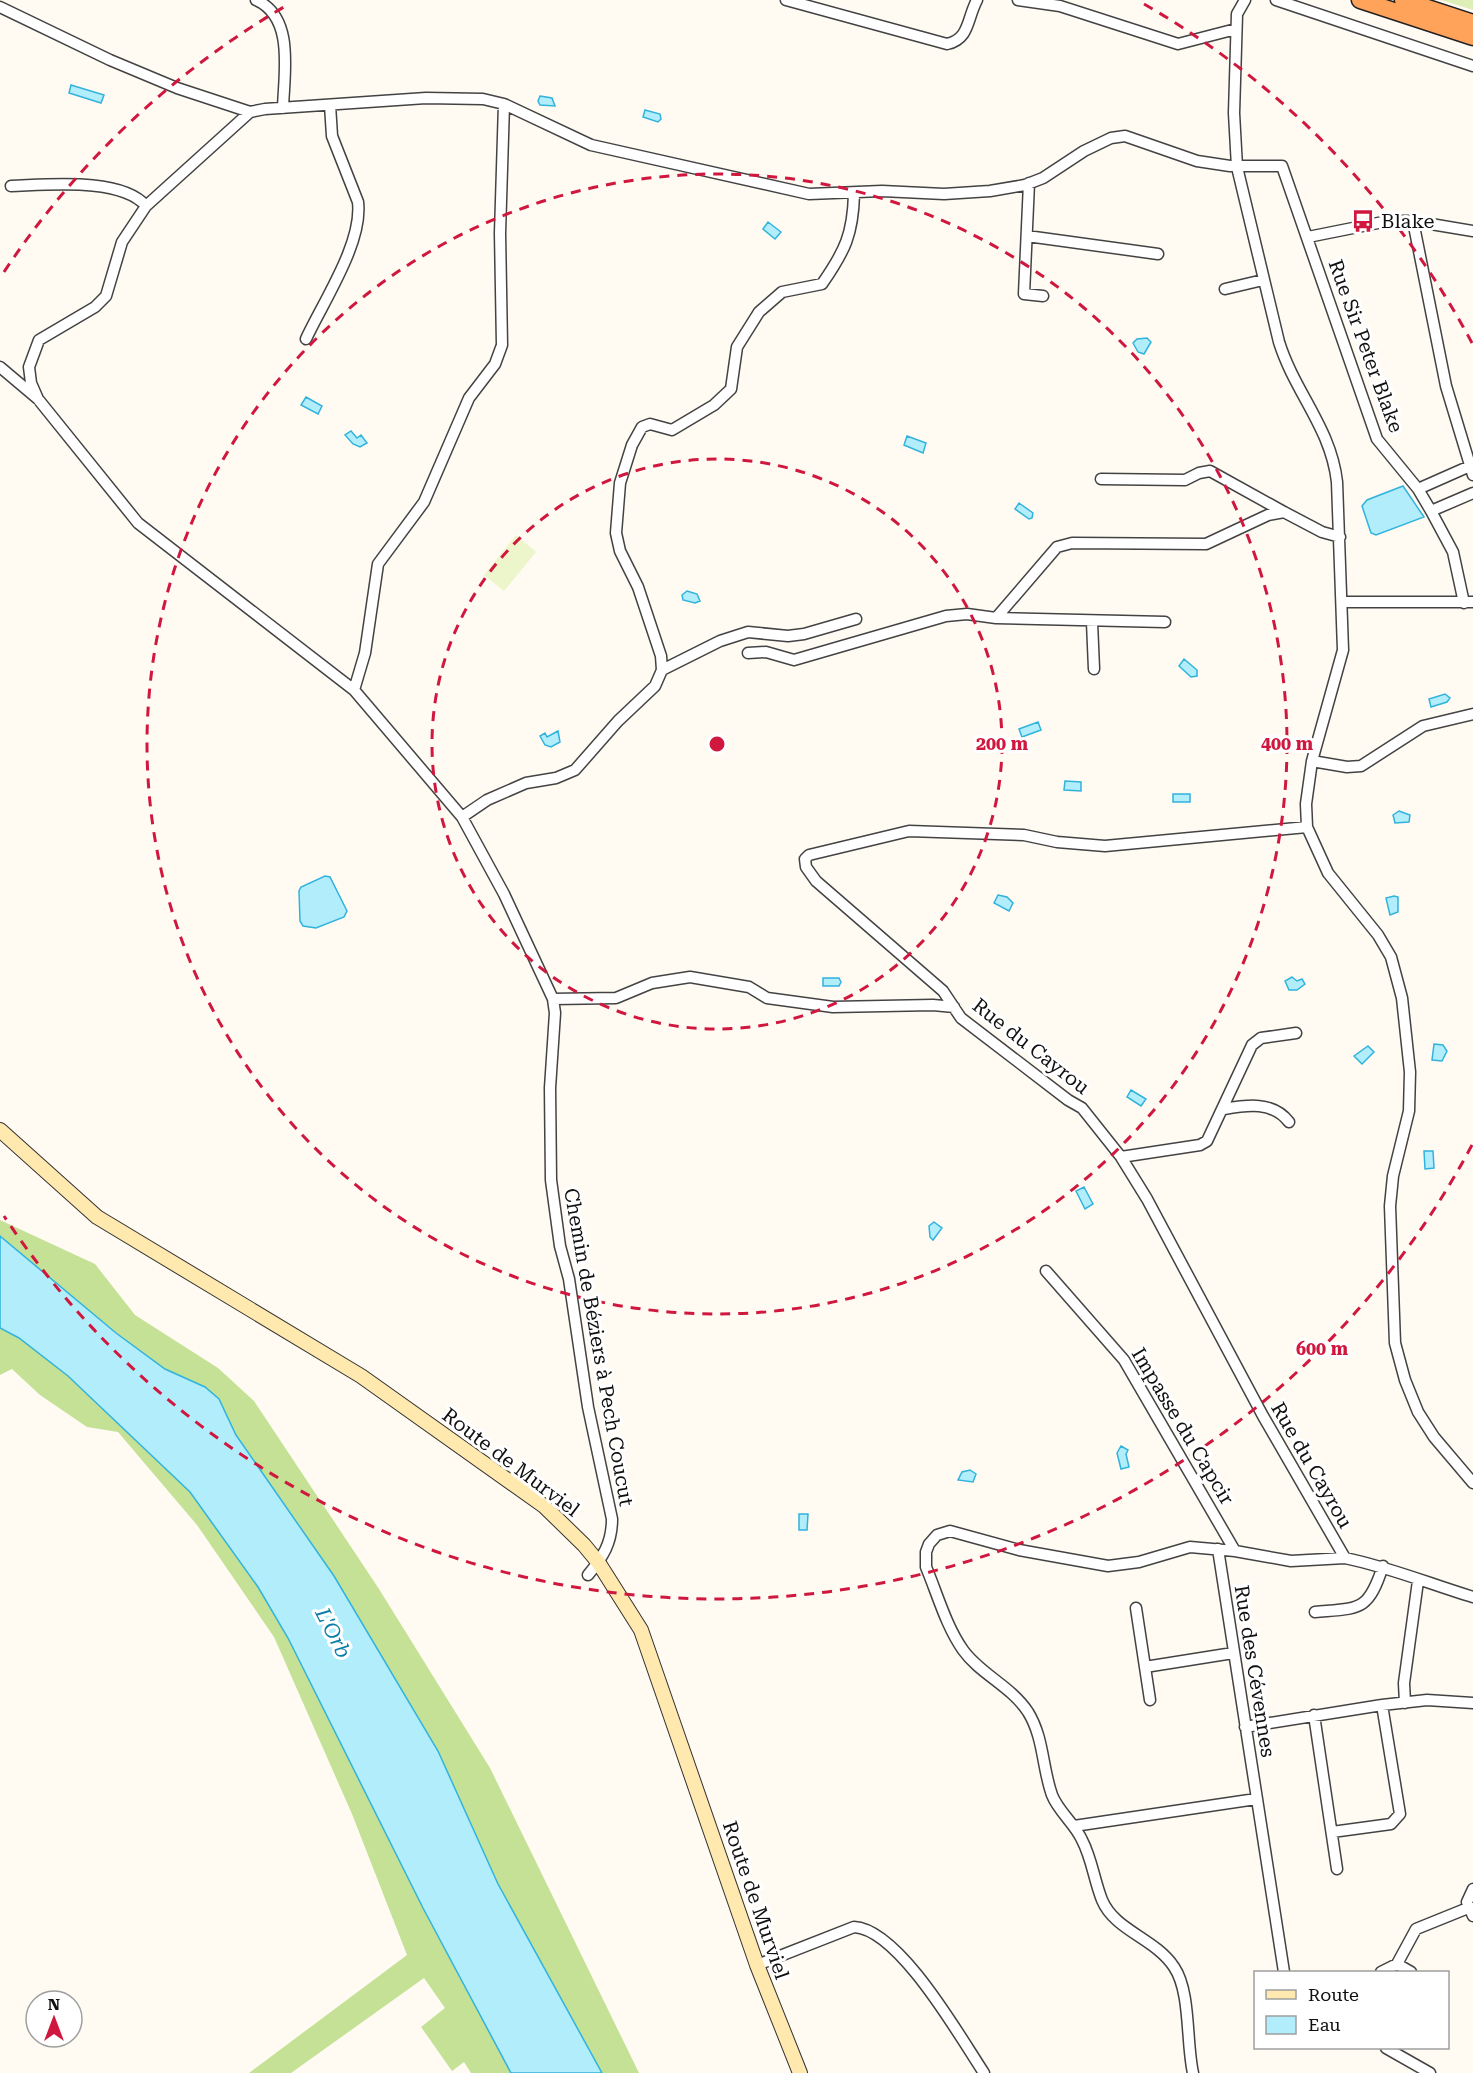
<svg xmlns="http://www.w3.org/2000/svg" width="1473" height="2073" font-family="'Roboto Serif',serif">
<rect width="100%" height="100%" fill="#fffbf3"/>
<path fill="#ddefb7" d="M 1441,0 L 1473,0 L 1473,10 Z"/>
<path fill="#c4e195" d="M 0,1220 L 95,1264 L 135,1315 L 218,1368 L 254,1401 L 379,1589 L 490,1768 L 639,2073 L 602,2073 L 498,1884 L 438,1751 L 334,1576 L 236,1435 L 219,1399 L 205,1387 L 165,1369 L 116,1333 L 0,1236 Z
M 0,1328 L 19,1338 L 68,1376 L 190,1492 L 258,1587 L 288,1638 L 423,1908 L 511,2073 L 471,2073 L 464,2062 L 452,2071 L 421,2027 L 445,2008 L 424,1978 L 291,2073 L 249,2073 L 407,1955 L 352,1814 L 274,1637 L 197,1525 L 118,1432 L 87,1427 L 40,1395 L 12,1369 L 0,1375 Z"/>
<path fill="#edf5ca" d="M 516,535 L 536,552 L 504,591 L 484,575 Z"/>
<path fill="#b2edfc" stroke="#31b3dc" stroke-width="1.5" d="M 71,85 L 104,95 L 101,103 L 69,93 Z
M 540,96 L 552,98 L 555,106 L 540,105 L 538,101 Z
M 645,110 L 660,114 L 661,119 L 658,122 L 643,117 Z
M 768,222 L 781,232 L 775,239 L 763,229 Z
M 1147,338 L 1151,342 L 1144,354 L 1138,352 L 1133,343 L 1137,339 Z
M 306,397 L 322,406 L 318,414 L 301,405 Z
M 351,431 L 357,438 L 361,435 L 367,443 L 360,447 L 353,444 L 345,435 Z
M 907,436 L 926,443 L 923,453 L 904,445 Z
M 1403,486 L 1424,517 L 1376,535 L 1371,533 L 1362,506 L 1367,500 Z
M 1019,503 L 1033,513 L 1032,518 L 1029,519 L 1015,509 Z
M 687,591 L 697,594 L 700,601 L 695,603 L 683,600 L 682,595 Z
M 1184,659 L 1197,670 L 1197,676 L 1191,677 L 1179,666 Z
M 1445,694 L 1450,698 L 1447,702 L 1431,707 L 1429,699 Z
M 1038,722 L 1041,730 L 1022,737 L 1019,729 Z
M 558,731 L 560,742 L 551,747 L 545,745 L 540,736 L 545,733 L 547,737 Z
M 1065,781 L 1081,782 L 1081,791 L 1064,790 Z
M 1173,794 L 1190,794 L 1190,802 L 1173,802 Z
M 1399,811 L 1410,815 L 1409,822 L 1395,823 L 1393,815 Z
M 325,876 L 330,877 L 347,911 L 344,917 L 316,928 L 303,926 L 300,921 L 299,891 L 301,887 Z
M 998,895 L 1007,897 L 1013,903 L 1009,911 L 994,903 Z
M 1394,896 L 1398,897 L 1398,912 L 1390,915 L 1386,898 Z
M 1292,977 L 1297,981 L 1302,979 L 1305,984 L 1297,990 L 1289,990 L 1285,981 Z
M 823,978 L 839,978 L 841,982 L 839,986 L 823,986 Z
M 1434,1044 L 1443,1045 L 1447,1051 L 1442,1061 L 1432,1060 Z
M 1368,1046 L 1374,1052 L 1362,1064 L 1354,1056 Z
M 1131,1090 L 1146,1099 L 1141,1106 L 1127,1097 Z
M 1424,1151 L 1433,1151 L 1434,1168 L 1425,1169 Z
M 1084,1187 L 1093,1204 L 1085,1209 L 1076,1191 Z
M 934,1222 L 942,1228 L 933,1240 L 930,1237 L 929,1226 Z
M 0,1236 L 116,1333 L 165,1369 L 205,1387 L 219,1399 L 236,1435 L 334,1576 L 438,1751 L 498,1884 L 602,2073 L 511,2073 L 423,1908 L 288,1638 L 258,1587 L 190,1492 L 68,1376 L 19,1338 L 0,1328 Z
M 1121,1446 L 1128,1450 L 1126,1454 L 1129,1467 L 1121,1469 L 1117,1453 Z
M 970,1470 L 976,1474 L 973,1482 L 958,1480 L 962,1472 Z
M 799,1514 L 808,1514 L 807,1530 L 799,1530 Z"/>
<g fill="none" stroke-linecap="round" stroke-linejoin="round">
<g stroke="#434343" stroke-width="13">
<path id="minor" d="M 256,0 C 295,17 284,73 283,108
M 786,0 L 947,44 C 970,39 967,18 977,0
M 1018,0 L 1060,6 L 1178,44 L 1236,29
M 1245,0 L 1237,14 L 1234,113 L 1237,167 L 1279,342 C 1295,393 1331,428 1337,482 L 1343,650 L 1312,761 L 1306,804 L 1307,827 L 1328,873 L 1378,935 L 1391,957 L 1402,998 L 1410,1072 L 1409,1111 L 1393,1176 L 1390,1206 L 1395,1343 L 1405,1380 L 1418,1412 L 1434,1437 L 1473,1483
M 1276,0 L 1473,66
M 0,7 L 110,60 L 177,88 L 250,112
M 1029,183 L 1024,294 L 1043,296
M 11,186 C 47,185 121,177 146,206
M 1413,221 L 1446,386 L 1473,475
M 1027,236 L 1158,254
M 1308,237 L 1388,221 L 1413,221 L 1473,231
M 1225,289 L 1263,280
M 306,339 C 323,302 363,243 358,202 L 332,136 L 330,105
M 0,367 L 38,399 L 138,523 L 354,690 L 462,817 L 504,894 L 553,999 L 555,1013 L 550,1088 L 551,1180 L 560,1246 L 569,1279 L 588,1407 L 612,1519 C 612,1543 603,1557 588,1575
M 38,399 L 31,383 L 29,367 L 39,340 L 95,307 L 106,296 L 122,242 L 146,206 L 250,112 L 265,109 L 426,98 L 483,99 L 504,104 L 591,145 L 809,194 L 882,191 L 944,194 L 990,191 L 1025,185 L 1043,178 L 1084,151 L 1111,138 L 1125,136 L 1197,161 L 1230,166 L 1282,166 L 1377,439 L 1418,489 L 1431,511 L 1453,552 L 1464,603
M 1101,479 L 1185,480 L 1199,473 L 1210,471 L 1284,512
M 1418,489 L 1470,466
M 1431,511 L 1473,493
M 1342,602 L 1473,602
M 996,618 L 1165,622
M 1092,622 L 1094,669
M 748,653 L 766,652 L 794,660 L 946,616 L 967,614 L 996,618 L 1057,547 L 1072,543 L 1206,544 L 1268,515 L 1284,512 L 1322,532 L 1340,537
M 662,670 L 720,641 L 748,632 L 788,636 L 804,634 L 856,619
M 354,690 L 365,653 L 378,564 L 424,502 L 469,398 L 495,364 L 502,345 L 500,233 L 504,104
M 1312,761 L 1347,767 L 1361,766 L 1423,726 L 1473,714
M 462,817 L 487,800 L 526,783 L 556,778 L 575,770 L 618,721 L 655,686 L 662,670 L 661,656 L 638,587 L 620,551 L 616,533 L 620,483 L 632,445 L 642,427 L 650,424 L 672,430 L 714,405 L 731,389 L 737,347 L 759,312 L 782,292 L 822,284 C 845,251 853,234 854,194
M 1307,827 L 1105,846 L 1057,842 L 1024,835 L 909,831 L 809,855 L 805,859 L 806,867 L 816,881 L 943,991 L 961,1018 L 1068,1100 L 1082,1108 L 1121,1157 L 1147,1199 L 1263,1416 L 1345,1558 C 1389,1567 1430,1584 1473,1597
M 553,999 L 616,998 L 652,983 L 690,977 L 749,987 L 767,998 L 833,1007 L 933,1005 L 954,1007
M 1224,1109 C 1247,1105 1273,1101 1289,1122
M 1121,1157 L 1200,1145 L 1207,1141 L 1252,1045 L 1261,1038 L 1296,1033
M 1046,1271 L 1124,1360 L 1235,1551
M 1218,1549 L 1284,1972
M 1136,1608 L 1150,1700
M 1315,1612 C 1360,1608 1368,1612 1383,1566
M 1145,1667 L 1233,1653
M 1405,1703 L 1404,1683 L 1418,1581
M 1314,1715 L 1337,1869
M 1245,1727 L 1382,1705 L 1427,1700 L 1473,1703
M 1074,1826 L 1256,1799
M 1332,1832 L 1391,1824 L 1400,1814 L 1382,1705
M 1473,1889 L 1467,1902 L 1473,1916
M 1397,1964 L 1411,1972
M 757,1965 L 854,1927 C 899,1929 960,2037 984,2073
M 1381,1972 L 1397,1964 L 1416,1929 L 1468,1908
M 1386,2048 L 1430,2073
M 1193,2073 C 1186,2042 1191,1992 1174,1967 C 1155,1938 1115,1931 1102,1900 C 1094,1880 1092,1859 1082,1840 C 1075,1824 1058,1811 1052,1795 C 1042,1767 1044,1738 1028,1712 C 1011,1686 980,1674 963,1650 C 946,1626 937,1593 926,1567 L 926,1552 L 929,1544 L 937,1535 L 950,1531 L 1019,1550 L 1108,1566 L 1139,1562 L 1190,1547 L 1235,1551 L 1291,1561 L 1345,1558"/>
</g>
<g stroke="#323232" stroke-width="16">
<path id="secondary" d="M 0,1130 L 97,1217 L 361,1376 L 544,1506 L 584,1545 L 598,1562 L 641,1630 L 757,1965 L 800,2073"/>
</g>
<g stroke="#212121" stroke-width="19">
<path id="trunk" d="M 1360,0 L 1473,37
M 1403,0 L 1473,23"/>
</g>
<use href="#minor" stroke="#fff" stroke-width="10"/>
<use href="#secondary" stroke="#ffe9ae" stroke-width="14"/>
<use href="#trunk" stroke="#ffa25a" stroke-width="16"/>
</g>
<g fill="none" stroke="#d0183f" stroke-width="3" stroke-dasharray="10 8">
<circle cx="717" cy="744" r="285"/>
<circle cx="717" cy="744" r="570"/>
<path d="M1472 1145A855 855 0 0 1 4 1216M4 272A855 855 0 0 1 289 4M1144 4A855 855 0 0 1 1472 343"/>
</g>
<defs>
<g id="bus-bare" transform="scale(1.8)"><path d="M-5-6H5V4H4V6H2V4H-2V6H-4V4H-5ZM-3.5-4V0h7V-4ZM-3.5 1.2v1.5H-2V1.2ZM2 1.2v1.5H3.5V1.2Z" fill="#d0183f" stroke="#fff" stroke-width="2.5" paint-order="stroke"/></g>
</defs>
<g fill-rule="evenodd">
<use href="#bus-bare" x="1363" y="221"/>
</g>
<g text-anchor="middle" stroke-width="6" stroke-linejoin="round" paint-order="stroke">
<g font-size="20" fill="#101010" stroke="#fff" text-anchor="start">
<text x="1381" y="228">Blake</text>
</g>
<g font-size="20" fill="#101010" stroke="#fff">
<text transform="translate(1366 346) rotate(70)" y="7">Rue Sir Peter Blake</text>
<text transform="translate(1031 1046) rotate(38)" y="7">Rue du Cayrou</text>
<text transform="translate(599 1347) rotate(80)" y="7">Chemin de Béziers à Pech Coucut</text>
<text transform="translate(1183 1426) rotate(59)" y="7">Impasse du Capcir</text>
<text transform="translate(511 1462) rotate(37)" y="7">Route de Murviel</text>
<text transform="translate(1312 1465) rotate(60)" y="7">Rue du Cayrou</text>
<text transform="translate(1255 1671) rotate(81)" y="7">Rue des Cévennes</text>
<text transform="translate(756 1900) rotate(71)" y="7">Route de Murviel</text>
</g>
<g font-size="21" font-style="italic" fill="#0a7da9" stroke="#fff">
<text transform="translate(333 1633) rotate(63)" y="7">L'Orb</text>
</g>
</g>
<circle cx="717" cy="744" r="9" fill="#d0183f" stroke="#fff" stroke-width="3"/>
<g font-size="18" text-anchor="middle" font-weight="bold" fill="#d0183f" stroke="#fff" stroke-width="6" stroke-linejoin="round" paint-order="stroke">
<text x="1002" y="750">200 m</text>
<text x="1287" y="750">400 m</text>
<text x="1322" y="1355">600 m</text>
</g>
<rect x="1254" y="1971" width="195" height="78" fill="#ffffff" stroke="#9f9f9f" stroke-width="1.5"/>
<rect x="1266" y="1990" width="30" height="9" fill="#ffe9ae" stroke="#9f9f9f" stroke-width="1.5"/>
<text x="1308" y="2001" font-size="18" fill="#101010">Route</text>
<rect x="1266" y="2016" width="30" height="18" fill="#b2edfc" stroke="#9f9f9f" stroke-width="1.5"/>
<text x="1308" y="2031" font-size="18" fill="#101010">Eau</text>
<g transform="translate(54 2019)"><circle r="28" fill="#ffffff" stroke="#9f9f9f" stroke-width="1.5"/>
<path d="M0-4.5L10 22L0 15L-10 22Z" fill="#d0183f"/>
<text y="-9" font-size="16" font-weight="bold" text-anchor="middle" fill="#101010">N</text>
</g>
</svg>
